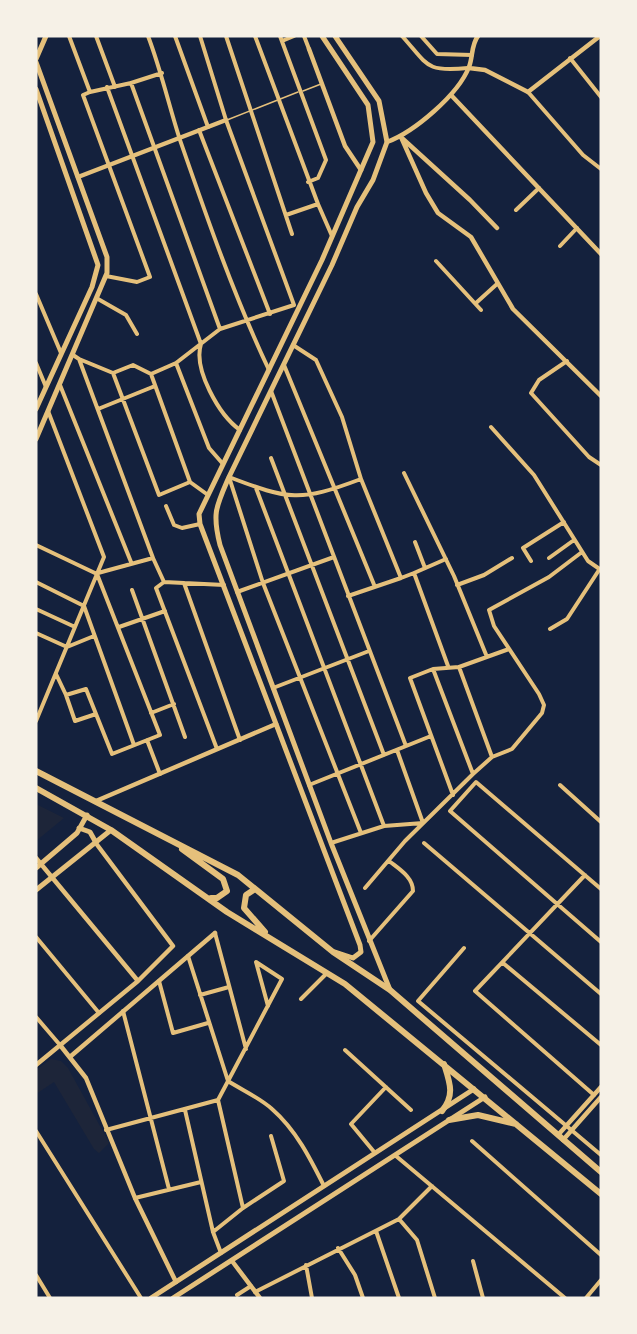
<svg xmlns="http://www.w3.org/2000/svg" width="637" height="1334" font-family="'Space Grotesk',sans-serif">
<rect width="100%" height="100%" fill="#14213d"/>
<path fill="#1d2539" d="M 36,804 L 64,818 L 36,841 Z
M 51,1059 L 61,1061 L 68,1068 L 106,1137 L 109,1143 L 99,1153 L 94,1149 L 54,1082 L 36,1094 L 36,1070 Z"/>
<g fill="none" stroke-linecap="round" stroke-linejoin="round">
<path stroke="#e5c07b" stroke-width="1.5" d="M 303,91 L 321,84
M 227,120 L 298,92"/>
<path stroke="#e5c07b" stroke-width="4" d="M 69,36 L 90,92 L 83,95 L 150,277 L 137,282 L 106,276
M 96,36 L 115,87
M 148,36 C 161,70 169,106 180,140 C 207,218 234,296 269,370
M 175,36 L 208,127
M 200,36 L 226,120 L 294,305
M 226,36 L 292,234
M 255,36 L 318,204 L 286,215
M 280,36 L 326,160 L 318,178 L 308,182
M 304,36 L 309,49
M 402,36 C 429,66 425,72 468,68
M 421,36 L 437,54 L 472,55
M 282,41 L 294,36
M 570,58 L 601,97
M 131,83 L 220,329
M 107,87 L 201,344 C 193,369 219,415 240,430
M 90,92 L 131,83 L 162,73
M 528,92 L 583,155 L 601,169
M 199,130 L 270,314
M 318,204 L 332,236
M 516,210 L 539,188
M 560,246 L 577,228
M 436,261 L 481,310
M 36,294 L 61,353
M 98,299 L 126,315 L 137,334
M 476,303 L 497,284
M 293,345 L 316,360 L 342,417 L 361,479 L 401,578 L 414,573 L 448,666
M 73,355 L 79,359 L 153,558
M 79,359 L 113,373 L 133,365 L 151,374 L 176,363 L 220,329 L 294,305
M 567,361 L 539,380 L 531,393 L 589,457 L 601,465
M 36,363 L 46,387
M 176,363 L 209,448 L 223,464
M 284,365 L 375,587
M 113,373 L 159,495 L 190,482
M 151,374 L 190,482 L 208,495
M 60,385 L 131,562
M 271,391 L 406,746
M 98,409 L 155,386
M 491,427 L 534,475 L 588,561 L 601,570
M 271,458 L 384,755
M 404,473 L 454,576 L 487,657
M 361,479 C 300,502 289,500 229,477 L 263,583 L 361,833
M 256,488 L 384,826
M 166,506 L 174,525 L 182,528 L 200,524
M 415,542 L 425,568
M 36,545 L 97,574
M 549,558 L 574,540
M 531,561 L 523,548 L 564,522
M 98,573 L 153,558 L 164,582 L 224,585
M 414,573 L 446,559
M 36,582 L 84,606 L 134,745
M 164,582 L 156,588 L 217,749
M 184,583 L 240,740
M 457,585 L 484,575 L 512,558
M 132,590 L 185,737
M 237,592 L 334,557
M 348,596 L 401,578
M 36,609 L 75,627
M 119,627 L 165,611
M 550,629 L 567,619 L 599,570
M 36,633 L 67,647 L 94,636
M 459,667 L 492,757
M 433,669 L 473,774
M 56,674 L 66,695 L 86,689 L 112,754 L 160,735 L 97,574
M 273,688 L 369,651
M 66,695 L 75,721 L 96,714
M 151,713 L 174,704
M 36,721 L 104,557 L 48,411
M 147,740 L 160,774
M 309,785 L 431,736
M 560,785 L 601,822
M 453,795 L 410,678 L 433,669 L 459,667 L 509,649
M 331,843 L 384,826 L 423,823 L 397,750
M 424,843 L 601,994
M 585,875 L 475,991 L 594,1095
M 365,888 L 405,841 L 473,774 L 492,757 L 512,749 L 542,713 L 544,705 L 539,694 L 494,626 L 489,610 L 549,577 L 582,552
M 601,889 L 476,782 L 450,811 L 601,942
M 215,933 L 246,1049
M 36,937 L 99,1013
M 369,941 L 413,891 C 413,877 399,869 389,861
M 464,948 L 418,1001 L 601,1155
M 188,956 L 228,1081 C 242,1090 260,1098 272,1109 C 296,1130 310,1158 324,1186
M 503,963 L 601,1045
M 159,981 L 173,1033 L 208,1023
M 200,995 L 229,987
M 301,999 L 327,973
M 123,1011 L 169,1189
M 36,1017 L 60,1045
M 345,1050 L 411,1110
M 218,1100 L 243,1208 L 284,1181 L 271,1136
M 185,1110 L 213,1232 L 221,1253
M 106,1130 L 218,1100 L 282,979 L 256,962 L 268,1006
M 36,1131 L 141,1298
M 472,1141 L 601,1255
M 375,1153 L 351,1124 L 386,1087
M 396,1156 L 565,1298
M 432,1186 L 399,1219 L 417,1240 L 435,1298
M 135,1198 L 201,1182
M 376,1231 L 399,1298
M 213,1232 L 243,1208
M 338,1248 L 355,1275 L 363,1298
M 473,1261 L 483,1298
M 306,1265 L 312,1298
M 36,1275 L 50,1298
M 255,1292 L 399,1219
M 237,1295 L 251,1286
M 586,1298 L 601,1280"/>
<path stroke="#e5c07b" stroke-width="4.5" d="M 309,49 L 345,146 L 361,170
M 469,68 L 485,70 L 528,92 L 600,36
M 451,95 L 601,254
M 401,137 L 426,193 L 438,213 L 471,237 L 513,309 L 601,396
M 403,139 L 470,200 L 497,228
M 387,142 C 414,132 458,95 469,67 C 473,57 471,45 478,36
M 78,177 L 226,120
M 96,801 L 276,724
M 36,858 L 138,981
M 60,1045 L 86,1078 L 135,1198 L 176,1282
M 71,1056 L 215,933
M 36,1065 L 138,981 L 173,946 L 95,842
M 558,1135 L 601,1087
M 563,1140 L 601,1097
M 232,1261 L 260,1298"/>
<path stroke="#e5c07b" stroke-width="5" d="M 322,36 L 368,105 L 373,142 L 322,260 L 199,514 L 200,524 L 360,945 L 361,952 L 353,958 L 335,952
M 335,36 L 379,101 L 387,142 L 373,180 L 357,207 L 332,265 L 229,477 C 216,507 212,513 220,545 L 331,843 L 390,990
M 36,59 L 46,36
M 36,62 L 107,257 L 107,273 L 36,439
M 36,89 L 98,265 L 92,287 L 36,409
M 79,828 L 90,832 L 95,841
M 36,868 L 77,833 L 87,815
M 36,890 L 111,830
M 151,1298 L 474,1089
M 173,1298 L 485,1097"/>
<path stroke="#e5c07b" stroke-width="6" d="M 36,771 L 238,875 L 333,952 L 390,990 L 601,1172
M 36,788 L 111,830 L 227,912 L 345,984 L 601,1194
M 182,849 L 223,879 L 227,891 L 217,898 L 211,898
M 255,889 L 246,895 L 244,908 L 265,932
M 442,1111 C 455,1095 450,1083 444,1064
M 449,1120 L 478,1115 L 516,1124"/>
</g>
<rect width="637" height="1334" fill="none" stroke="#f6f1e7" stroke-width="75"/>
</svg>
